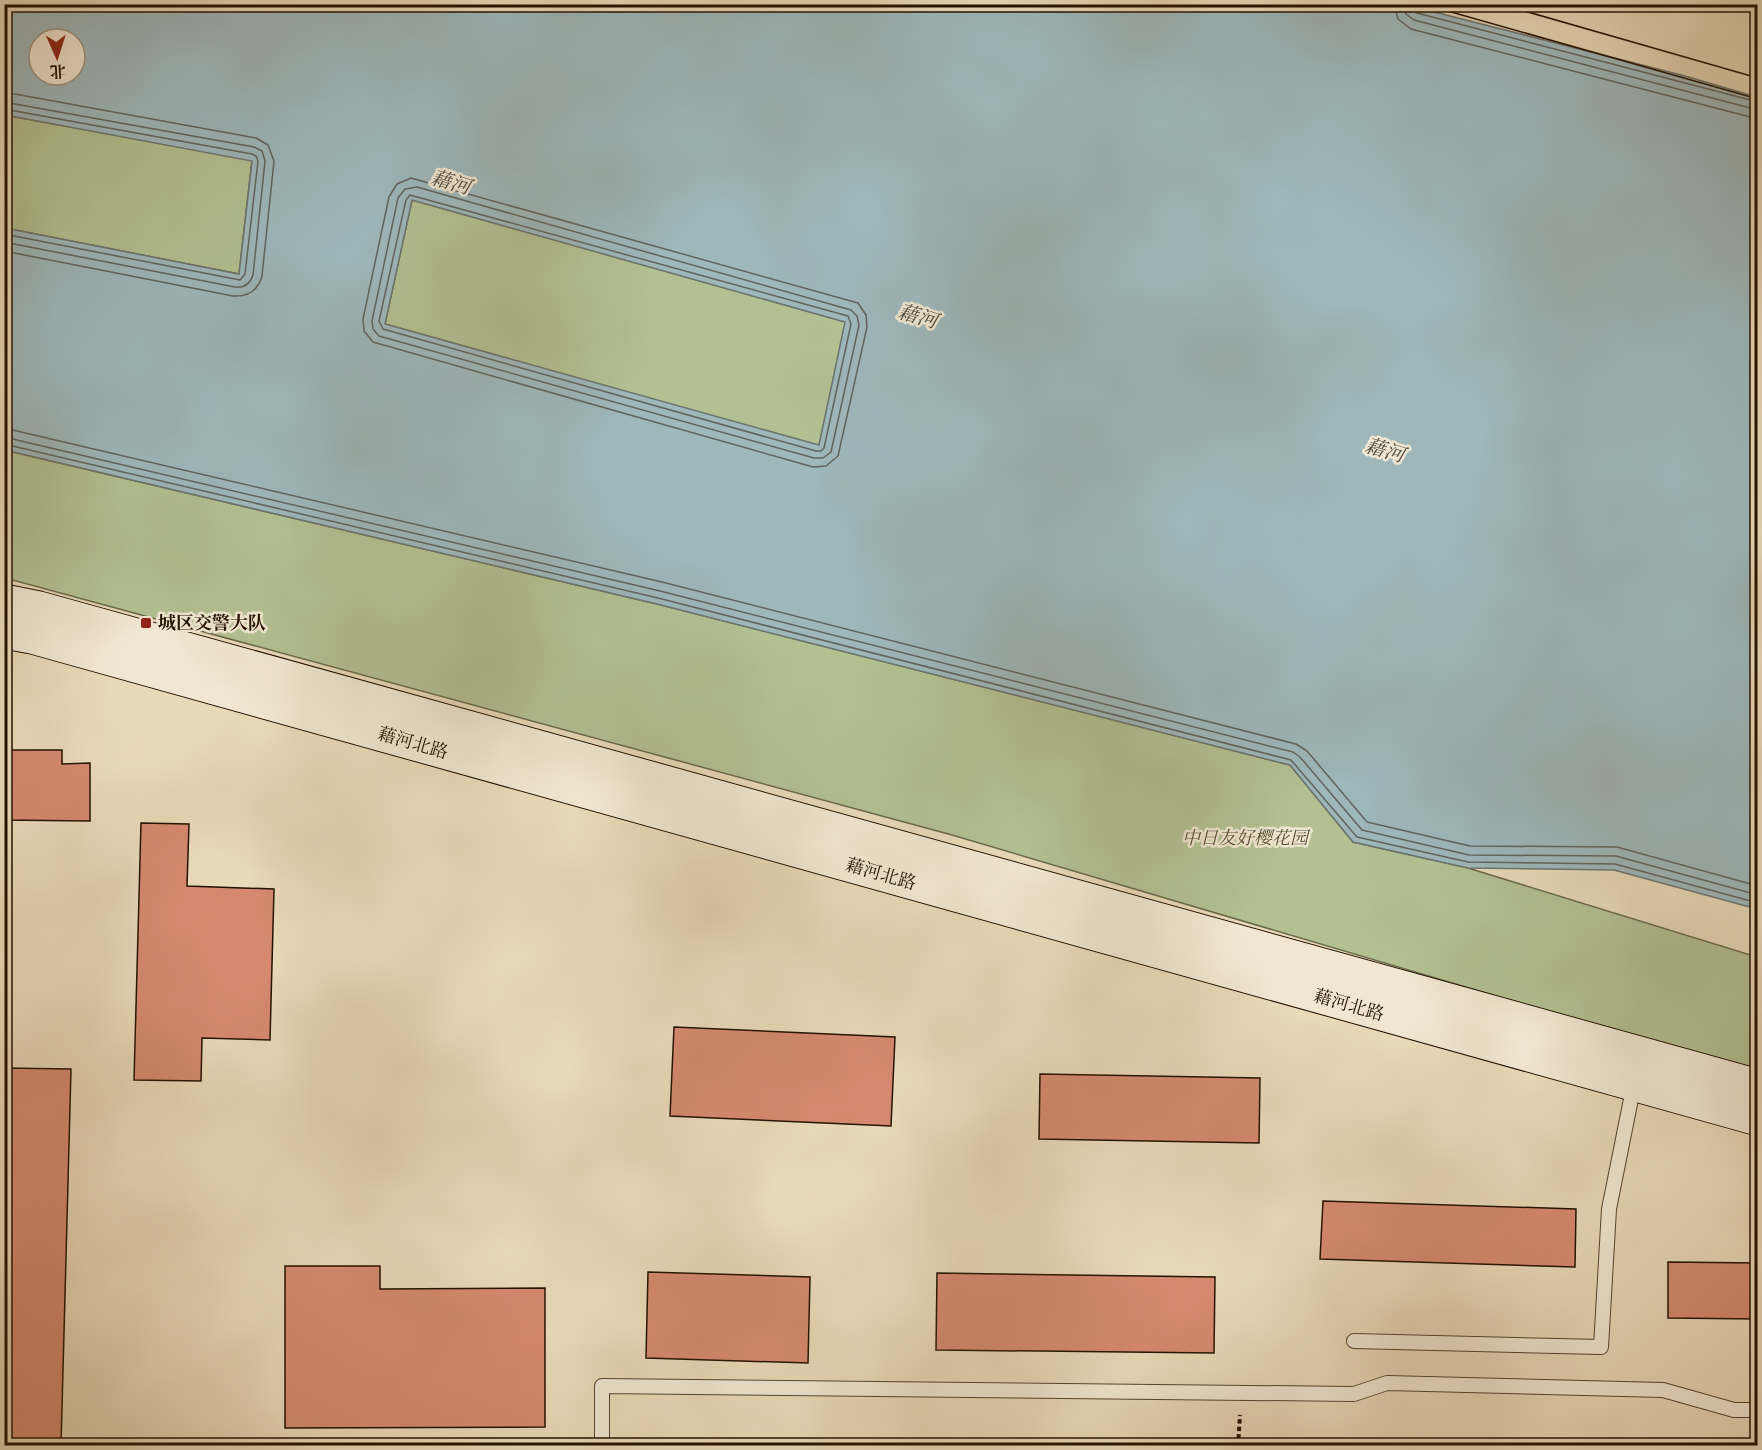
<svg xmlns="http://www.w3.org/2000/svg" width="1762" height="1450" font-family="'Libre Caslon Text','Noto Serif SC',serif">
<rect width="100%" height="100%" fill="#e8d9b8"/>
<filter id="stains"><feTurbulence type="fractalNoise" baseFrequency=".00333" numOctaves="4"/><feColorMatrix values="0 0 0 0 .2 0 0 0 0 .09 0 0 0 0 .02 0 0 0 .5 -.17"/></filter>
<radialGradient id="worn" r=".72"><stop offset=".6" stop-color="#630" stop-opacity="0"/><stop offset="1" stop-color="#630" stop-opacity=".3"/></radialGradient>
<path fill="#b2c092" stroke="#6a6949" stroke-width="1.5" d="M 4,115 L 252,160 L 239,274 L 5,228 Z
M 412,200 L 846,322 L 819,446 L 385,324 Z
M 4,450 L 657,604 L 1290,765 L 1353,842 L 1468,868 L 1757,957 L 1757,1073 L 952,835 L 5,578 Z"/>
<path fill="#9db7bb" stroke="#6c7570" stroke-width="1.5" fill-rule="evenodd" d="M 5,4 L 1407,5 L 1685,76 L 1757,97 L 1757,909 L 1614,870 L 1468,868 L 1353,842 L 1290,765 L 657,604 L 5,450 L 5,228 L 239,274 L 252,161 L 5,115 ZM 39,39 L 75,39 L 75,75 L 39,75 ZM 412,200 L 845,322 L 819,445 L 385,324 Z"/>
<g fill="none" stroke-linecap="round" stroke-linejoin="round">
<path stroke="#60645e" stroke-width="1.5" d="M 1394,4 L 1398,19 L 1411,29 L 1758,119
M 1403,4 L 1406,14 L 1414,20 L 1758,110
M 1411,4 L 1412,10 L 1417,13 L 1758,102
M 4,92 L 256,138 L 268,145 L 274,161 L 262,276 C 258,290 248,297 233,296 L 4,251
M 4,102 L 254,147 L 262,151 L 265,161 L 253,275 C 250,284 244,288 235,287 L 4,242
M 4,109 L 252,154 L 256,156 L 258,161 L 245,274 L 240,280 L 4,234
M 411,178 L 858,303 L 866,315 L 867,327 L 838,456 L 826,466 L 813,467 L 373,342 L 364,331 L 363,319 L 389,197 L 397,184 Z
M 417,187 L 851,310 L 857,316 L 859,325 L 831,452 L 823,458 L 814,458 L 379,336 L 373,329 L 372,321 L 398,198 L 405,189 Z
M 410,195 L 848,316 L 851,324 L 824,448 L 821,451 L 816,451 L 383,329 L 379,321 L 406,200 Z
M 4,428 L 662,582 L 1296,744 L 1307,751 L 1367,822 L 1470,846 L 1617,847 L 1758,886
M 4,437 L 660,591 L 1293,752 L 1300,757 L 1362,830 L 1469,855 L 1616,856 L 1758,895
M 4,444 L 658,598 L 1291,760 L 1357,837 L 1468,862 L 1615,864 L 1758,903"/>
</g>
<path fill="#d58970" stroke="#231200" stroke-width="1.5" d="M 4,750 L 62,750 L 62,764 L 90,763 L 90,821 L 4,820 Z
M 141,823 L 189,824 L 187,886 L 274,889 L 270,1040 L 202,1038 L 201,1081 L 134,1080 Z
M 674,1027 L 895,1037 L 891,1126 L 670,1116 Z
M 4,1068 L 71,1069 L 61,1446 L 4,1446 Z
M 1040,1074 L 1260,1078 L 1259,1143 L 1039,1139 Z
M 1323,1201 L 1576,1209 L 1575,1267 L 1320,1259 Z
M 1668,1262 L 1758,1263 L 1758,1319 L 1668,1318 Z
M 285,1266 L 380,1266 L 380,1289 L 545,1288 L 545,1427 L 285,1428 Z
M 648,1272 L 810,1277 L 808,1363 L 646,1358 Z
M 937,1273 L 1215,1277 L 1214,1353 L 936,1350 Z
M 1307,1439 L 1585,1442 L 1585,1446 L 1307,1446 Z"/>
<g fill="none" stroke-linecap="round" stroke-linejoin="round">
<g stroke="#54442e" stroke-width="16">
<path id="service" d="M 1354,1341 L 1601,1347 L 1609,1209 L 1634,1084
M 602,1446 L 602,1386 L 1354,1394 L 1387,1383 L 1663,1390 L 1734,1410 L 1758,1410"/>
</g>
<g stroke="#231200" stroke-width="35">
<path id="secondary" d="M 4,601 L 39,608 L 1758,1086
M 4,632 L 32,637 L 1758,1119"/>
</g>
<path stroke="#231200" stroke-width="4" stroke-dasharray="4.5 3" stroke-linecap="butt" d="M 1238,1446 L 1240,1415"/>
<use href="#service" stroke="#f0e6d1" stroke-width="14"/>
<use href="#secondary" stroke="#f0e6d1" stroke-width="33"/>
<path stroke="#231200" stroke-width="1.5" d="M 1423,4 L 1758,99
M 1500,4 L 1758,78"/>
</g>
<rect fill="#8f2418" stroke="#f0e6d1" stroke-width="2" x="140" y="617" width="12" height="12" rx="3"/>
<g text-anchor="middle" stroke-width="5" stroke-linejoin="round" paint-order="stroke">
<g font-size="18" font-weight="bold" fill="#231200" stroke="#f0e6d1" text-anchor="start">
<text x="158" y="629">城区交警大队</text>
</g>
<g font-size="18" fill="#231200" stroke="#f0e6d1">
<text transform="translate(413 743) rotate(16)" y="6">藉河北路</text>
<text transform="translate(881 874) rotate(16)" y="6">藉河北路</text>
<text transform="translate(1349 1005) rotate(16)" y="6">藉河北路</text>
</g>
<g font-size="18" font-style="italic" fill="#554f33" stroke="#f0e6d1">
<text x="1245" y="844">中日友好樱花园</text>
</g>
<g font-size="20" font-style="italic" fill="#4e4c41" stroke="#f0e6d1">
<text transform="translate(451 182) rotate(16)" y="7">藉河</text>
<text transform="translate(918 316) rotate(16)" y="7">藉河</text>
<text transform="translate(1385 450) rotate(16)" y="7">藉河</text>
</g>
</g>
<rect width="1762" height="1450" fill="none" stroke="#e8d9b8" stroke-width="24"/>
<rect x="6" y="6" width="1750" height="1438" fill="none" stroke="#231200" stroke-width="3"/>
<rect x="12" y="12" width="1738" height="1426" fill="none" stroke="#231200" stroke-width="1.5"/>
<g transform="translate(57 57) rotate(177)"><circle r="28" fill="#f0e6d1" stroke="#9e917d" stroke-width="1.5"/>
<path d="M0-4.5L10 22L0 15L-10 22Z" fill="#8f2418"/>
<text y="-9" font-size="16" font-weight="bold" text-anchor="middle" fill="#231200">北</text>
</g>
<rect width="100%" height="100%" filter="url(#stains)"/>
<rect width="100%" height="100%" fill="url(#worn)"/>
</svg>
